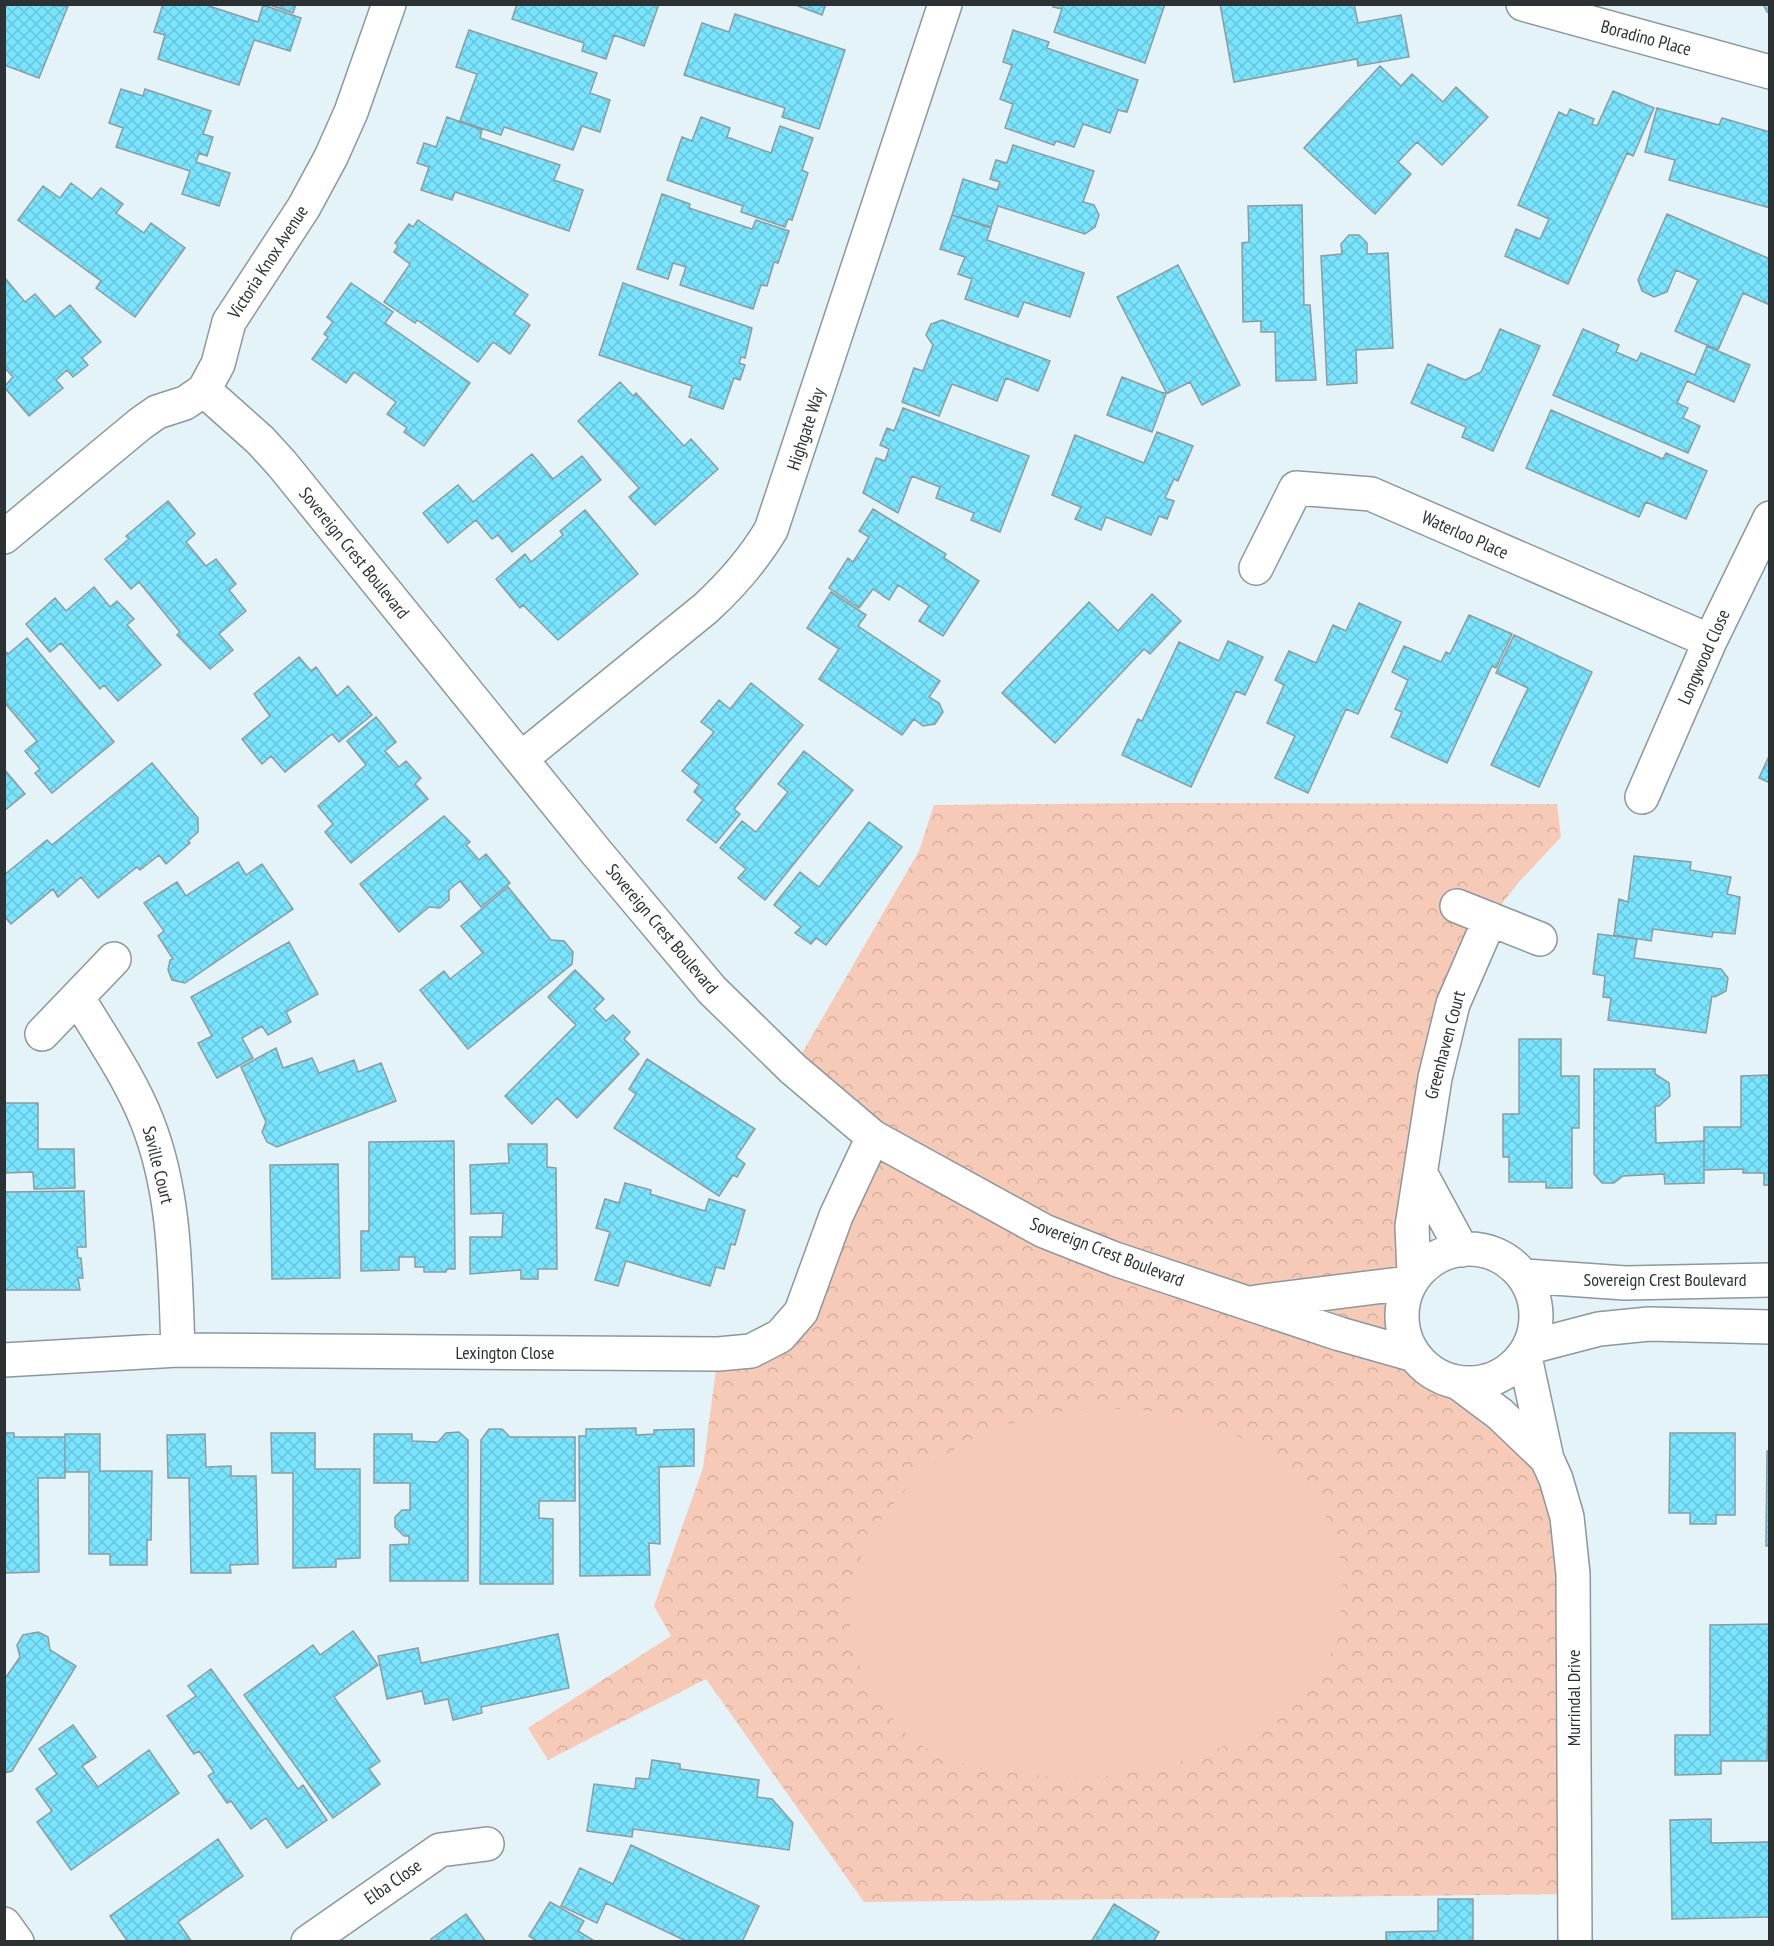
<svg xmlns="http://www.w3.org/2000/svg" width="1774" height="1946" font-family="'PT Sans Narrow',sans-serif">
<defs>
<pattern id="park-crowns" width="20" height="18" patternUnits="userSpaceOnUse" patternTransform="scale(1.5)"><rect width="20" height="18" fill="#f6cab7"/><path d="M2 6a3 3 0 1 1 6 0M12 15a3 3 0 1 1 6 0" fill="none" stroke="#d3ae9e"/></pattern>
<pattern id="building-cross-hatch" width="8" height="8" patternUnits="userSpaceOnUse" patternTransform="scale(1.5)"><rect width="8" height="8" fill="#79e4fe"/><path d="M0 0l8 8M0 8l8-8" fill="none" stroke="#69c4da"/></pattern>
</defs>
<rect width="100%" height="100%" fill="#e4f3f7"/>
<path fill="url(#park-crowns)" d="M 1175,803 L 1557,804 L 1561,837 L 1519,882 L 1490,919 L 1462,981 L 1414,1274 L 1401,1308 L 1402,1332 L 1414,1355 L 1431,1373 L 1460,1384 L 1556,1479 L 1575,1894 L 864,1902 L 706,1679 L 548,1760 L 528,1728 L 671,1636 L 654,1606 L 703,1468 L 718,1354 L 780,1336 L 873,1137 L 793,1069 L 919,851 L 934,805 Z"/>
<path fill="#f6cab7" d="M 1090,1408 C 1124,1409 1159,1410 1193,1417 C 1233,1426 1299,1472 1321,1507 C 1352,1557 1350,1644 1310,1689 C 1263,1742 1159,1775 1091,1777 C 1048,1779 965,1771 929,1750 C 898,1731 879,1705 863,1672 C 816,1575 901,1468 989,1431 C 1021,1418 1057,1412 1090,1408 Z"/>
<path fill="url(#building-cross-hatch)" stroke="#8d9b9e" stroke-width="1.5" d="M 4,4 L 68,6 L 39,78 L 4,65 Z
M 163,4 L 203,4 L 258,22 L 263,5 L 301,18 L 290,51 L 254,40 L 239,85 L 158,59 L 165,35 L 154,32 Z
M 267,4 L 296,4 L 293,13 Z
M 517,4 L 659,4 L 644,46 L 614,35 L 606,59 L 582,51 L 584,43 L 512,19 Z
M 793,4 L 826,4 L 822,15 Z
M 1054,4 L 1165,4 L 1145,63 L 1054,32 L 1062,9 L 1053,7 Z
M 1220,4 L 1354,4 L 1358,23 L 1401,15 L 1409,57 L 1358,66 L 1357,59 L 1234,82 Z
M 1763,4 L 1770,4 L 1770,13 L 1767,12 Z
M 735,14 L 845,50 L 819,129 L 782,117 L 785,108 L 684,75 L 702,23 L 729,32 Z
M 469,30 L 597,73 L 590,93 L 610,100 L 600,132 L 582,126 L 573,150 L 504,127 L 501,135 L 460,121 L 477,74 L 456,67 Z
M 1013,30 L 1049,42 L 1047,48 L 1138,80 L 1127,112 L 1118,110 L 1110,133 L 1083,124 L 1074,147 L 1056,141 L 1054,145 L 1005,128 L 1013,104 L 1000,99 L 1012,65 L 1003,62 Z
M 1380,66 L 1401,86 L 1412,74 L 1443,102 L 1456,87 L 1488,117 L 1442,165 L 1417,142 L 1398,162 L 1411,174 L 1375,214 L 1304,148 Z
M 121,89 L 143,96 L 145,89 L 211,111 L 203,134 L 213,137 L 207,156 L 199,153 L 196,162 L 230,173 L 219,206 L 182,194 L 190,171 L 116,147 L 123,128 L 109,123 Z
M 1613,91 L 1654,108 L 1633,156 L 1627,153 L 1568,284 L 1505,256 L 1516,229 L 1540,239 L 1549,219 L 1518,205 L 1559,112 L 1567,116 L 1570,109 L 1594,119 L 1592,124 L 1597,126 Z
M 1657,108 L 1719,125 L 1722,118 L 1770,132 L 1770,208 L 1669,180 L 1675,160 L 1645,152 Z
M 447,117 L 482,130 L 480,138 L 560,165 L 554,180 L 583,190 L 569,231 L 455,192 L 452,200 L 421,190 L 429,167 L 417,163 L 424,143 L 436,147 Z
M 701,117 L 730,128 L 727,137 L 771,153 L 780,126 L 813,138 L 802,170 L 808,173 L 792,220 L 788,219 L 785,227 L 741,212 L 743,206 L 667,180 L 682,137 L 692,141 Z
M 1013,145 L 1094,171 L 1083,202 L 1094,205 L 1099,215 L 1095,227 L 1085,234 L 998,206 L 991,227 L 952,215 L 963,179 L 997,190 L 1000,182 L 990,179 L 996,160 L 1007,163 Z
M 71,183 L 92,199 L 101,188 L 123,204 L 116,213 L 144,233 L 151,223 L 185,248 L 135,317 L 96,288 L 101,281 L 18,220 L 43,186 L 60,198 Z
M 662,194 L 690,204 L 689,208 L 752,229 L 756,220 L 789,231 L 778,263 L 774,262 L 767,286 L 761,285 L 753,309 L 680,285 L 686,267 L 673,263 L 668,279 L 637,269 Z
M 1302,205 L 1304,305 L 1310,305 L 1316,380 L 1276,381 L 1275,332 L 1261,332 L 1261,321 L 1243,322 L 1242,243 L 1249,242 L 1248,206 Z
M 1667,214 L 1770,259 L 1770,305 L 1743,293 L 1718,350 L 1675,331 L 1698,280 L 1676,270 L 1667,292 L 1654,297 L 1642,291 L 1638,280 Z
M 952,215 L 991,228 L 987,240 L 1084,273 L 1070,317 L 1024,302 L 1018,317 L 965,299 L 972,279 L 958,274 L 965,257 L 940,249 Z
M 418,220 L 528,295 L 514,314 L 530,325 L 510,354 L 493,342 L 478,362 L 417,320 L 415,323 L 384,302 L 410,264 L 394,252 L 398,246 L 395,243 L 409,224 L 413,227 Z
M 1349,235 L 1359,235 L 1367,243 L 1367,254 L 1388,253 L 1393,348 L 1356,350 L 1357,383 L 1327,385 L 1321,256 L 1342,254 L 1341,244 Z
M 1178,265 L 1240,385 L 1202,405 L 1190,382 L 1166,394 L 1152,432 L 1107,415 L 1122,377 L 1163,393 L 1166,392 L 1117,297 Z
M 5,278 L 25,302 L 35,294 L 55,317 L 70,305 L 101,342 L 82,358 L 88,365 L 73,377 L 67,370 L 56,380 L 63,388 L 29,416 L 4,387 L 13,377 L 4,367 Z
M 351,283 L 393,312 L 385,323 L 470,383 L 424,446 L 404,432 L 407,428 L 387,414 L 396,402 L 354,372 L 346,383 L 312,359 L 328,337 L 324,334 L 333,322 L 327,317 Z
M 623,283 L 752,328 L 745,358 L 741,357 L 739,363 L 745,365 L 740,380 L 734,378 L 723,409 L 689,397 L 692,386 L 599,355 Z
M 942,320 L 1050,361 L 1038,391 L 1006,378 L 997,401 L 952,384 L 939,416 L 902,402 L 914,368 L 923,371 L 933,345 L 926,335 L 931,324 Z
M 1500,329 L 1540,346 L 1493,451 L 1462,437 L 1466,427 L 1411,403 L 1428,364 L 1465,380 L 1481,372 Z
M 1583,329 L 1619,345 L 1616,352 L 1637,361 L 1641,353 L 1695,375 L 1707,346 L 1750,365 L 1734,402 L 1687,381 L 1677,403 L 1688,408 L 1683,418 L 1700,426 L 1688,453 L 1553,395 Z
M 620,382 L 633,396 L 636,393 L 684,446 L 691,439 L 718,469 L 655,525 L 629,497 L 639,488 L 578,421 Z
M 903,408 L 1029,456 L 1000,532 L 971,520 L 974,513 L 936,498 L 940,487 L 912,476 L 898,513 L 863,493 L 876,458 L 885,461 L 889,449 L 880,445 L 887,428 L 894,431 Z
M 1551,410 L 1663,459 L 1666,453 L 1707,471 L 1686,519 L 1646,502 L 1639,517 L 1526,468 Z
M 1157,432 L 1193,446 L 1178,481 L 1174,479 L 1165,498 L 1174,501 L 1167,519 L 1159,516 L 1151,535 L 1106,517 L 1101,530 L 1075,519 L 1081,507 L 1052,495 L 1075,435 L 1144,463 Z
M 532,454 L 553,479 L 582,456 L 601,480 L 512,552 L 498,535 L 492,539 L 476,520 L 448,543 L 423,513 L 458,485 L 473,502 Z
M 168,501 L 195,534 L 186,542 L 206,566 L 216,559 L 236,584 L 229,590 L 246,611 L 219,634 L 233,650 L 210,669 L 177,635 L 180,632 L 139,582 L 131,589 L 105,559 L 129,539 L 126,536 Z
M 873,509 L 946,554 L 944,558 L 979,581 L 943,636 L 919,621 L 929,606 L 898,585 L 889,600 L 873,589 L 859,608 L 829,588 L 848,558 L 853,562 L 869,537 L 859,531 Z
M 585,510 L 638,574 L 558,640 L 523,605 L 520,608 L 496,579 L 525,554 L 531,562 L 563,535 L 560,531 Z
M 94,587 L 110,607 L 117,601 L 134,619 L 127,625 L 161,665 L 118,701 L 104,685 L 100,689 L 61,643 L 50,652 L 26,624 L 55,598 L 66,611 Z
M 831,592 L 866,615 L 858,626 L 940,681 L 929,697 L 939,703 L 943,712 L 935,724 L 923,726 L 914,719 L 902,735 L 819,679 L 839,649 L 807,628 Z
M 1152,594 L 1181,621 L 1150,654 L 1144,649 L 1055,743 L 1002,693 L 1089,602 L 1118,631 Z
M 1359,603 L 1401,622 L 1358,714 L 1346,709 L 1308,793 L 1275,778 L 1295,736 L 1267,723 L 1284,685 L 1275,680 L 1289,651 L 1316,663 L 1333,625 L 1346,631 Z
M 1469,615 L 1512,634 L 1496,668 L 1492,666 L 1447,763 L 1391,737 L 1402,712 L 1395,709 L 1408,680 L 1392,672 L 1404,646 L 1441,662 L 1446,652 L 1450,654 Z
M 1514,635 L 1592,672 L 1539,787 L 1491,765 L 1528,688 L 1496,673 Z
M 27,638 L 114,742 L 52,793 L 35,773 L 40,769 L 25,751 L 37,741 L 4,702 L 4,650 L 8,654 Z
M 1228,641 L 1263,657 L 1245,695 L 1236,691 L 1191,787 L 1122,755 L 1138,719 L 1142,721 L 1179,642 L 1219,661 Z
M 299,657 L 311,671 L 316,667 L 337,696 L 348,686 L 372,715 L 339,742 L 332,734 L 285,772 L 271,756 L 262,764 L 242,739 L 270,716 L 254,694 Z
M 751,683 L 803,725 L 734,809 L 740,814 L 716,843 L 687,820 L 703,800 L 694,792 L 699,785 L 682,771 L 714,732 L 701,722 L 719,700 L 730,709 Z
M 376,717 L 396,742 L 385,751 L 399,767 L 406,761 L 421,778 L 415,784 L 428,799 L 351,863 L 325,832 L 333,824 L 318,806 L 366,765 L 347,741 Z
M 804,751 L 853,790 L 765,900 L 738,878 L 746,869 L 720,848 L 742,821 L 756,832 L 788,792 L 778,784 Z
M 1770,754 L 1770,783 L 1759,778 Z
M 152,763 L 198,818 L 198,832 L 188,841 L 190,843 L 166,864 L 159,855 L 140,870 L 137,867 L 98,898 L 81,877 L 58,897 L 53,889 L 11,924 L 4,916 L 4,875 L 47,840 L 52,845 Z
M 4,769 L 25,794 L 4,811 Z
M 444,816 L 470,842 L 466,845 L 479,860 L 486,854 L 510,883 L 481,907 L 460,881 L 449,890 L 449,900 L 440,908 L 429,907 L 399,932 L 360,884 Z
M 869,822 L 902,847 L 826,945 L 816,938 L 811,944 L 795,933 L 801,927 L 774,905 L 800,872 L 819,887 Z
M 1634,856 L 1691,862 L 1690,870 L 1731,877 L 1727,894 L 1740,897 L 1735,934 L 1713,932 L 1712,937 L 1653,929 L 1651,941 L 1614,935 L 1619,899 L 1628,902 Z
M 238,862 L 246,875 L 262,864 L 293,909 L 185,983 L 172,980 L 168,970 L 170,960 L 173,959 L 158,936 L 164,931 L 144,903 L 177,882 L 186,896 Z
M 508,887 L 551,940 L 564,941 L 573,952 L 572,964 L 468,1049 L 420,990 L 444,971 L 450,979 L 483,953 L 461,926 Z
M 1598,934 L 1637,939 L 1634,958 L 1721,969 L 1728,978 L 1726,991 L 1715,997 L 1712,996 L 1706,1033 L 1608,1020 L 1611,998 L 1603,997 L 1605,976 L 1593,974 Z
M 289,942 L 318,994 L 286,1012 L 291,1022 L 268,1035 L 262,1026 L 242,1038 L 253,1058 L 217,1078 L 198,1043 L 212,1036 L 191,997 Z
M 575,970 L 604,999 L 594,1009 L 606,1021 L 613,1015 L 630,1032 L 624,1039 L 639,1054 L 577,1118 L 557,1098 L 532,1124 L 505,1096 L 576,1025 L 548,997 Z
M 1519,1039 L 1561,1039 L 1561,1076 L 1579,1076 L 1579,1128 L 1572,1128 L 1572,1188 L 1546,1188 L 1546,1182 L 1509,1182 L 1509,1157 L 1503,1157 L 1503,1114 L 1519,1114 Z
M 276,1048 L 283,1068 L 312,1058 L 319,1073 L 354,1060 L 358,1072 L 381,1063 L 396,1101 L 277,1147 L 267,1142 L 262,1132 L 266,1122 L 241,1067 Z
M 647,1059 L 755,1129 L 736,1157 L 745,1164 L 737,1177 L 733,1175 L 719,1196 L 614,1128 L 636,1094 L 629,1089 Z
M 1594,1069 L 1655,1069 L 1655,1074 L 1669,1083 L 1670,1096 L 1659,1106 L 1655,1106 L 1656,1143 L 1704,1141 L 1704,1183 L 1665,1184 L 1664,1174 L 1623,1176 L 1614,1183 L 1602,1183 L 1594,1174 Z
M 1770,1075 L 1770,1185 L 1764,1185 L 1764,1173 L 1743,1173 L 1743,1169 L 1704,1170 L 1704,1127 L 1741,1127 L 1741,1076 Z
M 4,1103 L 38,1103 L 38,1149 L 74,1149 L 75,1188 L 34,1189 L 33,1172 L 4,1173 Z
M 454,1141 L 455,1269 L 447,1269 L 446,1272 L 424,1272 L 424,1267 L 415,1267 L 415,1257 L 399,1257 L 399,1270 L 361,1271 L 361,1231 L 369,1231 L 369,1142 Z
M 508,1144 L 547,1144 L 547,1167 L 556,1168 L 557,1269 L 538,1269 L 538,1279 L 521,1279 L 521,1270 L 470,1274 L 470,1237 L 502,1237 L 503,1213 L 471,1214 L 470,1165 L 509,1163 Z
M 338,1164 L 340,1278 L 272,1279 L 270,1165 Z
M 625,1183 L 651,1190 L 650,1194 L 705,1211 L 709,1199 L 745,1210 L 735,1245 L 731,1244 L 724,1269 L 716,1267 L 710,1286 L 626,1261 L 618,1286 L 595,1280 L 610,1232 L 596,1228 L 605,1199 L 619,1203 Z
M 84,1191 L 86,1247 L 77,1247 L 78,1258 L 81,1258 L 83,1278 L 78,1278 L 80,1290 L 4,1290 L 4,1192 Z
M 636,1428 L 636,1435 L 654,1434 L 654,1430 L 694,1429 L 694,1466 L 659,1467 L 660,1544 L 649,1543 L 650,1575 L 580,1576 L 579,1436 L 586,1436 L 586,1429 Z
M 489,1429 L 502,1429 L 510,1437 L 575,1437 L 575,1501 L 539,1501 L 539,1518 L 553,1519 L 553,1584 L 480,1584 L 481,1440 Z
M 459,1432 L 468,1440 L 468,1581 L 390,1581 L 390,1545 L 409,1544 L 409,1536 L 404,1536 L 395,1527 L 395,1517 L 402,1510 L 410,1510 L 410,1483 L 374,1483 L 374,1434 L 412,1434 L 412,1441 L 438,1442 L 446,1433 Z
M 4,1433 L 14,1433 L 14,1437 L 65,1437 L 65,1478 L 38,1478 L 39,1572 L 4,1573 Z
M 271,1433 L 315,1433 L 315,1469 L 360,1469 L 360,1558 L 336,1559 L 336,1567 L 293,1568 L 293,1473 L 272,1473 Z
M 1670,1433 L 1735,1433 L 1735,1515 L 1716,1515 L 1716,1524 L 1690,1524 L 1690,1513 L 1669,1513 Z
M 65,1434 L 100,1434 L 100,1471 L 152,1471 L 151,1540 L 147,1540 L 147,1565 L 110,1565 L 110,1554 L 89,1554 L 89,1472 L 65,1472 Z
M 205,1434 L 206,1467 L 231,1466 L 231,1476 L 256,1476 L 258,1564 L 230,1565 L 231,1573 L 191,1573 L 189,1478 L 168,1478 L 167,1435 Z
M 1767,1451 L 1770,1451 L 1770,1546 L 1766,1546 Z
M 1770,1624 L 1767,1761 L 1721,1761 L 1721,1774 L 1675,1775 L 1675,1735 L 1710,1735 L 1710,1625 Z
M 353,1631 L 378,1665 L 334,1697 L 380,1761 L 369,1769 L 380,1784 L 333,1818 L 244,1695 L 313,1645 L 320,1655 Z
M 38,1632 L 48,1637 L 50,1650 L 76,1666 L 12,1771 L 4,1773 L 4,1680 L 20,1657 L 17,1645 L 23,1635 Z
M 558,1634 L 569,1688 L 481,1707 L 482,1713 L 453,1720 L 448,1699 L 425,1704 L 422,1691 L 387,1699 L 378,1656 L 418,1648 L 421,1663 Z
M 211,1669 L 298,1789 L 303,1785 L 327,1820 L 287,1848 L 266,1818 L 251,1829 L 231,1801 L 227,1803 L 208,1776 L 214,1772 L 199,1751 L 194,1754 L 167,1716 L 196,1696 L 188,1686 Z
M 73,1725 L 96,1757 L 82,1766 L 98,1787 L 149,1750 L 179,1793 L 71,1870 L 37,1822 L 52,1811 L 36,1789 L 57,1774 L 39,1749 Z
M 652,1760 L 680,1764 L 680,1769 L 759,1780 L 757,1797 L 772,1799 L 793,1823 L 789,1850 L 633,1829 L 632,1837 L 587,1831 L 594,1784 L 635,1789 L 636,1778 L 649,1779 Z
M 1711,1819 L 1711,1843 L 1770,1842 L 1770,1917 L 1672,1919 L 1670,1820 Z
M 218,1839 L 243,1876 L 178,1922 L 192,1942 L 128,1942 L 110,1916 Z
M 631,1845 L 759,1906 L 742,1942 L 688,1942 L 606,1903 L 597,1923 L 561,1906 L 580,1868 L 613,1884 Z
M 1438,1899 L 1473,1899 L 1473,1942 L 1386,1942 L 1386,1932 L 1438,1931 Z
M 550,1902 L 584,1921 L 578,1931 L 596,1942 L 538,1942 L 529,1936 Z
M 1114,1904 L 1159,1932 L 1153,1942 L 1091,1942 Z
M 466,1914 L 486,1942 L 432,1942 L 431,1939 Z"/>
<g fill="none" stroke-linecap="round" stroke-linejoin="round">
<g stroke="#8b989c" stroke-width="36">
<path id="minor" d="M 1523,4 L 1770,72
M 204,390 L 260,440 L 282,464 L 597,853 L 712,990 L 793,1069 L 873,1137 L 1044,1231 L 1115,1259 L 1340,1334 L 1414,1355
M 4,537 L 140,424 L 157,412 L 185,403 L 204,390 L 218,364 L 229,322 L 304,207 L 331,157 L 351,112 L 389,4
M 1256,568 L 1296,488 L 1371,494 L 1710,641
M 522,758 L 706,608 C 732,584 753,560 771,530 L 945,4
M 1642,797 L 1710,641 L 1770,518
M 1457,906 L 1540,939
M 78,998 C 102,1038 130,1078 147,1121 C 176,1194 175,1273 178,1350
M 42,1034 L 114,959
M 1422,1176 L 1462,1250
M1402 1316a67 67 0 1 1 134 0a67 67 0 1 1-134 0Z
M 1414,1274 L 1412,1226 L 1435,1078 L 1453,1004 L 1490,919
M 1525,1276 L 1625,1283 L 1770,1280
M 1256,1302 L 1408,1283
M 1530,1347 L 1599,1329 L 1649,1324 L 1770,1327
M 1525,1357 L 1547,1459 L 1556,1479 L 1567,1517 L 1573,1574 L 1575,1942
M 4,1360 L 178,1350 L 718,1354 L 751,1351 L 780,1336 L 801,1312 L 836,1216 L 873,1137
M 1460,1384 L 1500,1414 L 1547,1459
M 4,1924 L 17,1942
M 308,1942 L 440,1850 L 487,1844"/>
</g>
<use href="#minor" stroke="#fff" stroke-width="33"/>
</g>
<g text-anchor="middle" stroke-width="4.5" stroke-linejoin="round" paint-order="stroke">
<g font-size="18" fill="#2c3233" stroke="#fff">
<text transform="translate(1646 38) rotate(15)" y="6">Boradino Place</text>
<text transform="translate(268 262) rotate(-57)" y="6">Victoria Knox Avenue</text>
<text transform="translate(806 429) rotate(-72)" y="6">Highgate Way</text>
<text transform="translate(1465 535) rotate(24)" y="6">Waterloo Place</text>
<text transform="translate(354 553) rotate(51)" y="6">Sovereign Crest Boulevard</text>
<text transform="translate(1704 657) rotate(-66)" y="6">Longwood Close</text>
<text transform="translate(662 929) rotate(50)" y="6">Sovereign Crest Boulevard</text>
<text transform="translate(1445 1045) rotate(-75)" y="6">Greenhaven Court</text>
<text transform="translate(158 1165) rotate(76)" y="6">Saville Court</text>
<text transform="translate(1107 1252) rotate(21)" y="6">Sovereign Crest Boulevard</text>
<text x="1665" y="1286">Sovereign Crest Boulevard</text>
<text x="505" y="1359">Lexington Close</text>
<text transform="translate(1574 1698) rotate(-90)" y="6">Murrindal Drive</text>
<text transform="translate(393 1882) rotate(-35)" y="6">Elba Close</text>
</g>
</g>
<rect width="1774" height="1946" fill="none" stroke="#2c3233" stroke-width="12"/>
</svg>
